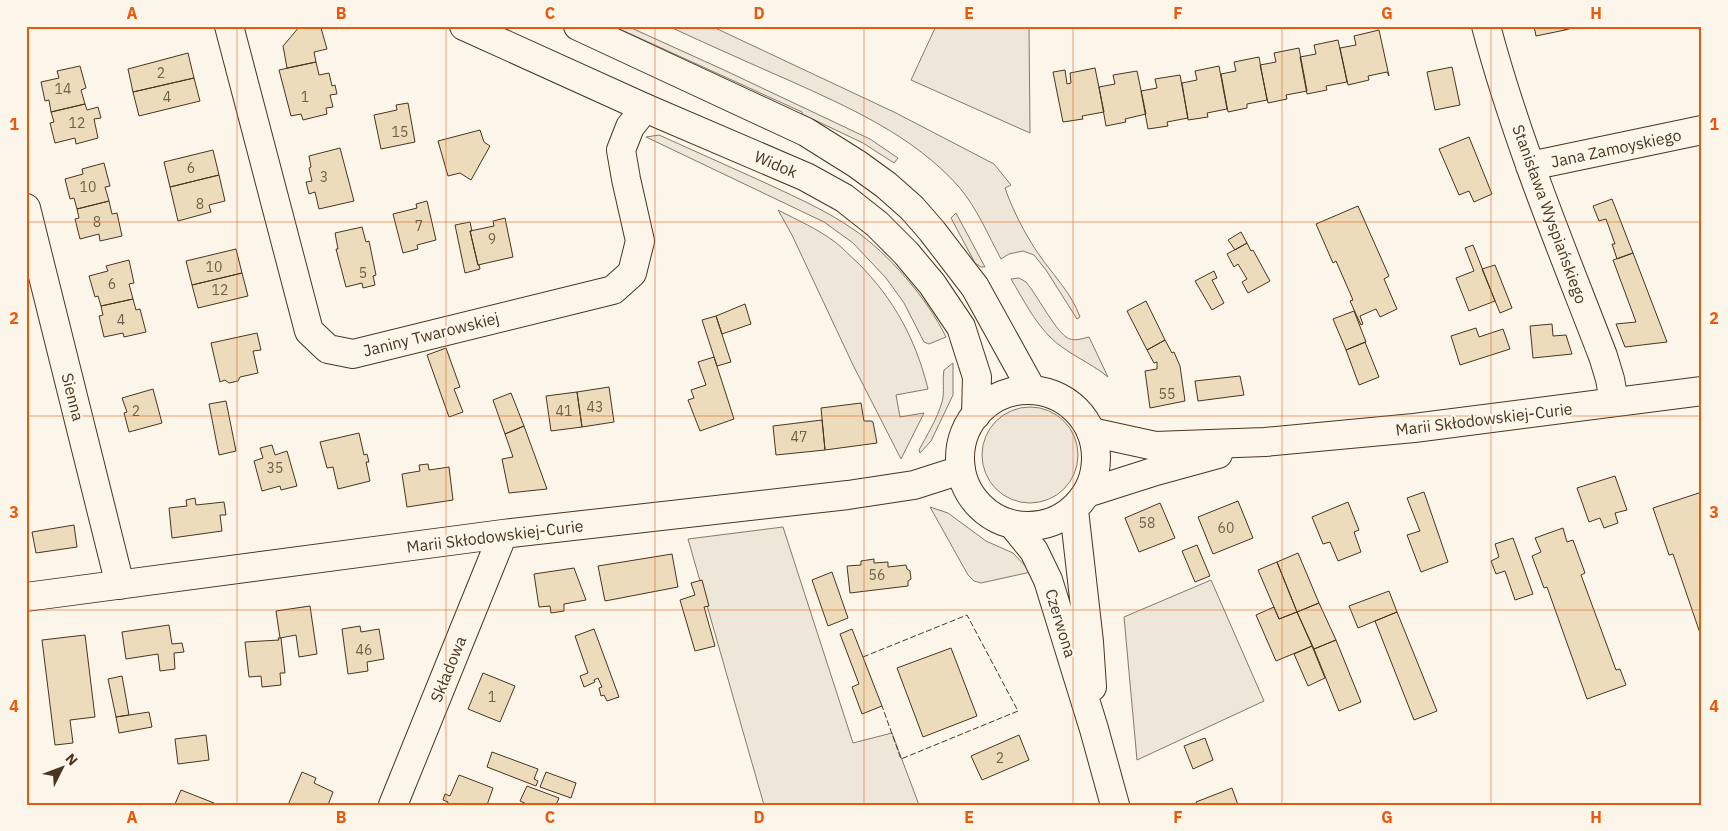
<svg xmlns="http://www.w3.org/2000/svg" width="1728" height="831" font-family="'IBM Plex Sans',sans-serif">
<rect width="100%" height="100%" fill="#fbf6e9"/>
<path fill="#ede6d9" stroke="#887966" d="M 613,26 L 627,26 L 724,70 L 870,139 L 898,158 L 894,163 L 863,143 L 802,114 L 802,112 Z
M 668,26 L 711,26 L 896,113 L 994,164 L 1011,185 L 1005,188 C 1012,209 1027,238 1040,256 C 1054,276 1072,294 1080,317 L 1077,319 L 1046,270 L 1034,255 L 1023,251 L 1009,254 L 1001,259 C 988,235 977,208 959,187 C 913,135 848,107 786,79 C 747,62 707,44 668,26 Z
M 936,26 L 1029,26 L 1030,133 L 911,80 Z
M 659,135 C 692,150 726,165 759,180 C 791,195 824,209 853,229 C 889,254 927,298 946,337 L 929,344 L 924,342 L 904,303 L 886,278 L 853,243 L 824,222 L 646,137 Z
M 778,210 C 797,220 818,229 835,242 C 843,248 850,256 858,263 C 894,299 916,340 928,389 L 896,395 L 900,417 L 924,413 L 901,459 L 853,365 L 792,235 Z
M 956,213 L 985,267 L 981,267 L 975,263 L 951,218 Z
M 1019,278 L 1026,282 C 1037,295 1054,328 1066,337 C 1073,342 1081,339 1089,337 L 1108,377 C 1090,362 1067,354 1050,337 C 1034,321 1023,299 1011,279 Z
M 953,363 L 953,395 L 931,441 L 920,453 L 919,450 C 927,435 937,419 942,402 C 945,392 942,381 944,370 Z
M982 455a48 48 0 1 1 96 0a48 48 0 1 1-96 0Z
M 930,507 L 948,513 L 986,541 L 1013,553 L 1031,572 L 981,583 L 974,581 L 968,575 Z
M 783,527 L 853,743 L 892,733 L 919,805 L 764,805 L 688,539 Z
M 1211,580 L 1264,701 L 1137,760 L 1124,617 Z"/>
<path fill="#ecdcbc" stroke="#4a3520" d="M 300,26 L 321,28 L 327,49 L 314,52 L 316,62 L 287,68 L 283,46 Z
M 1534,26 L 1564,26 L 1565,30 L 1536,36 Z
M 1564,26 L 1580,26 L 1565,30 Z
M 1379,30 L 1389,76 L 1387,72 L 1368,76 L 1369,80 L 1348,85 L 1340,48 L 1356,45 L 1354,36 Z
M 1338,40 L 1347,82 L 1326,86 L 1327,90 L 1307,94 L 1300,57 L 1316,54 L 1314,45 Z
M 1299,48 L 1307,91 L 1286,95 L 1287,99 L 1268,103 L 1260,65 L 1276,62 L 1274,53 Z
M 188,53 L 194,78 L 133,92 L 128,69 Z
M 1259,57 L 1267,100 L 1247,104 L 1247,108 L 1228,112 L 1221,74 L 1236,71 L 1234,62 Z
M 316,62 L 319,75 L 329,73 L 332,86 L 335,85 L 337,94 L 330,95 L 333,107 L 326,108 L 327,114 L 303,120 L 301,114 L 291,116 L 279,70 Z
M 80,66 L 86,88 L 81,90 L 85,104 L 51,112 L 49,100 L 45,101 L 41,82 L 59,78 L 57,71 Z
M 1219,66 L 1227,109 L 1207,113 L 1208,117 L 1188,120 L 1182,83 L 1197,80 L 1195,71 Z
M 1452,67 L 1460,105 L 1435,110 L 1427,72 Z
M 1095,68 L 1104,112 L 1082,116 L 1083,119 L 1063,122 L 1053,72 L 1065,70 L 1067,84 L 1071,83 L 1070,73 Z
M 1137,71 L 1146,114 L 1125,119 L 1126,122 L 1106,126 L 1099,87 L 1115,84 L 1113,75 Z
M 1180,75 L 1188,118 L 1167,122 L 1168,126 L 1148,129 L 1141,91 L 1157,88 L 1155,79 Z
M 194,78 L 200,101 L 139,116 L 133,92 Z
M 408,103 L 415,142 L 381,149 L 374,115 L 397,110 L 396,105 Z
M 85,104 L 87,110 L 98,107 L 101,118 L 94,119 L 98,138 L 76,144 L 75,138 L 55,143 L 50,123 L 54,122 L 51,112 Z
M 480,130 L 484,142 L 490,146 L 471,180 L 460,173 L 448,176 L 438,141 Z
M 1469,137 L 1492,194 L 1474,202 L 1469,191 L 1459,195 L 1439,149 Z
M 340,148 L 354,201 L 319,209 L 315,192 L 309,194 L 306,182 L 312,181 L 309,168 L 311,167 L 309,156 Z
M 213,150 L 219,175 L 170,187 L 164,162 Z
M 104,163 L 110,186 L 105,187 L 109,201 L 77,209 L 74,198 L 70,199 L 65,179 L 83,174 L 82,169 Z
M 219,175 L 225,201 L 209,205 L 211,212 L 178,221 L 170,187 Z
M 1612,199 L 1633,253 L 1617,259 L 1612,244 L 1615,244 L 1606,219 L 1599,221 L 1593,206 Z
M 109,201 L 112,214 L 117,213 L 122,236 L 100,241 L 99,234 L 80,239 L 75,219 L 79,218 L 77,209 Z
M 427,201 L 436,240 L 417,245 L 418,249 L 403,253 L 393,214 L 417,208 L 416,204 Z
M 1358,206 L 1389,276 L 1384,279 L 1397,309 L 1380,317 L 1376,309 L 1360,316 L 1363,324 L 1361,325 L 1350,301 L 1353,300 L 1336,261 L 1333,263 L 1316,224 Z
M 505,218 L 513,257 L 478,265 L 470,231 L 494,226 L 493,221 Z
M 470,222 L 472,231 L 470,231 L 478,265 L 479,265 L 480,269 L 465,273 L 455,225 Z
M 362,227 L 366,242 L 369,241 L 376,275 L 373,276 L 375,285 L 363,288 L 362,283 L 346,287 L 336,249 L 338,249 L 335,233 Z
M 1241,232 L 1247,243 L 1235,250 L 1228,240 Z
M 1247,243 L 1251,251 L 1253,250 L 1270,281 L 1248,293 L 1242,282 L 1247,279 L 1238,264 L 1234,267 L 1227,254 Z
M 1473,245 L 1495,301 L 1469,311 L 1456,278 L 1474,271 L 1465,248 Z
M 236,249 L 242,273 L 192,285 L 186,261 Z
M 1633,253 L 1667,342 L 1625,347 L 1616,324 L 1636,322 L 1613,260 Z
M 129,260 L 134,283 L 129,284 L 133,299 L 101,306 L 98,296 L 95,297 L 89,276 L 108,271 L 106,266 Z
M 1495,265 L 1512,308 L 1500,313 L 1482,269 Z
M 1214,271 L 1217,278 L 1212,280 L 1224,303 L 1212,310 L 1195,281 Z
M 242,273 L 248,296 L 198,308 L 192,285 Z
M 133,299 L 136,310 L 140,309 L 146,332 L 124,337 L 123,333 L 104,337 L 99,316 L 103,315 L 101,306 Z
M 1146,301 L 1165,340 L 1147,350 L 1127,311 Z
M 745,304 L 751,324 L 722,334 L 716,316 Z
M 1354,311 L 1366,342 L 1346,350 L 1333,319 Z
M 716,316 L 731,362 L 717,366 L 702,320 Z
M 1552,324 L 1553,336 L 1566,335 L 1572,354 L 1533,358 L 1530,326 Z
M 1476,328 L 1479,337 L 1503,329 L 1510,349 L 1460,365 L 1451,336 Z
M 257,333 L 261,350 L 253,351 L 258,373 L 240,377 L 238,381 L 229,383 L 225,380 L 220,382 L 211,343 Z
M 1165,340 L 1172,353 L 1174,352 L 1180,366 L 1185,401 L 1150,408 L 1145,371 L 1157,369 L 1157,362 L 1154,363 L 1147,350 Z
M 1365,342 L 1379,377 L 1359,385 L 1346,350 Z
M 446,348 L 460,387 L 454,389 L 463,412 L 449,417 L 427,355 Z
M 714,357 L 734,419 L 700,431 L 688,400 L 694,398 L 691,390 L 706,385 L 698,362 Z
M 1240,376 L 1244,395 L 1198,401 L 1195,381 Z
M 609,387 L 614,422 L 582,427 L 577,392 Z
M 153,389 L 162,423 L 129,432 L 124,413 L 127,412 L 122,398 Z
M 577,392 L 582,427 L 551,431 L 546,396 Z
M 511,393 L 524,426 L 505,434 L 493,400 Z
M 226,401 L 236,451 L 219,455 L 209,404 Z
M 861,403 L 864,421 L 871,421 L 873,422 L 877,443 L 825,450 L 821,408 Z
M 822,420 L 825,450 L 776,455 L 773,426 Z
M 524,426 L 547,489 L 509,493 L 502,459 L 513,457 L 505,434 Z
M 359,433 L 364,455 L 367,454 L 369,462 L 366,462 L 370,481 L 338,489 L 333,467 L 327,468 L 320,442 Z
M 272,445 L 275,455 L 287,451 L 297,486 L 281,490 L 280,486 L 262,491 L 254,461 L 263,458 L 260,448 Z
M 428,464 L 429,470 L 449,467 L 453,500 L 407,507 L 402,474 L 420,471 L 419,465 Z
M 1615,476 L 1627,510 L 1615,513 L 1618,523 L 1604,528 L 1600,518 L 1589,522 L 1577,488 Z
M 1424,492 L 1448,562 L 1421,572 L 1407,535 L 1420,531 L 1407,498 Z
M 1702,492 L 1702,639 L 1673,554 L 1669,555 L 1653,508 Z
M 195,498 L 196,505 L 224,502 L 226,515 L 220,515 L 222,531 L 172,538 L 169,508 L 187,506 L 186,500 Z
M 1238,501 L 1253,538 L 1213,554 L 1198,517 Z
M 1348,502 L 1359,530 L 1354,532 L 1361,552 L 1338,561 L 1330,542 L 1323,544 L 1312,517 Z
M 1160,503 L 1175,538 L 1139,552 L 1125,518 Z
M 74,525 L 77,547 L 36,553 L 32,532 Z
M 1563,528 L 1567,542 L 1573,540 L 1585,573 L 1581,575 L 1616,670 L 1620,669 L 1626,685 L 1587,699 L 1547,587 L 1544,588 L 1532,556 L 1541,552 L 1535,538 Z
M 1513,538 L 1533,594 L 1515,600 L 1505,571 L 1496,574 L 1491,561 L 1499,557 L 1495,544 Z
M 1197,545 L 1210,576 L 1195,582 L 1182,551 Z
M 1298,553 L 1319,603 L 1297,612 L 1277,562 Z
M 672,554 L 678,587 L 605,601 L 598,566 Z
M 874,559 L 874,563 L 888,562 L 888,567 L 906,565 L 907,569 L 910,571 L 911,579 L 908,581 L 908,586 L 850,593 L 847,566 L 861,565 L 861,561 Z
M 1277,562 L 1297,612 L 1279,619 L 1258,570 Z
M 574,568 L 586,600 L 564,604 L 564,611 L 551,613 L 550,606 L 539,607 L 534,574 Z
M 832,572 L 848,618 L 828,626 L 812,580 Z
M 702,580 L 709,606 L 704,607 L 715,646 L 695,651 L 680,600 L 695,595 L 691,583 Z
M 1389,591 L 1397,612 L 1358,628 L 1349,606 Z
M 1319,603 L 1336,640 L 1314,649 L 1297,612 Z
M 310,606 L 317,654 L 299,657 L 296,635 L 280,638 L 276,611 Z
M 1274,607 L 1279,619 L 1297,612 L 1312,646 L 1276,661 L 1256,615 Z
M 1397,612 L 1437,711 L 1414,720 L 1375,621 Z
M 169,625 L 172,644 L 182,643 L 184,652 L 174,653 L 175,669 L 160,671 L 158,654 L 126,659 L 122,632 Z
M 360,626 L 361,632 L 379,629 L 384,659 L 367,662 L 368,671 L 348,674 L 342,629 Z
M 594,629 L 619,697 L 607,701 L 604,695 L 601,696 L 599,688 L 602,687 L 598,678 L 594,680 L 595,682 L 584,687 L 580,676 L 588,673 L 575,636 Z
M 852,629 L 882,706 L 862,714 L 852,687 L 859,684 L 840,634 Z
M 85,635 L 95,717 L 70,720 L 73,743 L 55,745 L 42,640 Z
M 278,638 L 281,638 L 285,673 L 280,673 L 281,685 L 262,687 L 261,676 L 249,677 L 245,642 L 279,640 Z
M 1336,640 L 1361,702 L 1339,711 L 1314,649 Z
M 1312,646 L 1325,678 L 1308,686 L 1294,654 Z
M 951,648 L 977,716 L 923,737 L 897,668 Z
M 483,673 L 515,686 L 500,722 L 468,709 Z
M 122,676 L 129,715 L 116,717 L 108,679 Z
M 149,712 L 152,727 L 119,733 L 116,717 Z
M 206,735 L 209,760 L 178,764 L 175,739 Z
M 1019,735 L 1029,760 L 982,780 L 971,756 Z
M 1205,738 L 1213,760 L 1193,769 L 1184,746 Z
M 492,752 L 538,769 L 534,779 L 538,781 L 536,786 L 487,767 Z
M 302,772 L 316,778 L 314,783 L 333,792 L 328,805 L 288,805 Z
M 546,772 L 576,783 L 571,798 L 540,787 Z
M 459,775 L 493,788 L 487,805 L 447,805 L 448,802 L 443,800 L 445,794 L 450,796 Z
M 527,786 L 559,798 L 556,805 L 529,805 L 520,801 Z
M 1232,788 L 1238,805 L 1197,805 L 1196,802 Z
M 181,790 L 214,803 L 213,805 L 175,804 Z"/>
<g fill="none" stroke-linecap="round" stroke-linejoin="round">
<g stroke="#4a3520" stroke-width="30">
<path id="minor" d="M 229,26 L 309,331 L 328,349 L 353,354 L 613,290 L 632,273 L 640,241 L 626,179 L 621,150 L 630,127 L 645,108
M 1486,26 C 1516,139 1561,247 1603,356 L 1610,379 L 1614,402
M 1530,166 L 1702,130
M 26,208 L 120,585
M 1091,432 L 1155,446 L 1265,442 L 1414,428 L 1702,391
M 1087,493 L 1156,471 L 1218,454
M 26,597 L 503,534 L 848,495 L 914,485 L 961,470
M 393,805 L 503,534"/>
</g>
<g stroke="#4a3520" stroke-width="30">
<path id="major" d="M 464,26 L 645,108 L 806,177 L 844,198 L 877,224 L 906,253 L 932,284 L 961,327 L 977,377 L 976,415
M 578,26 L 806,132 L 857,164 L 886,185 L 912,208 L 932,231 L 975,287 L 1032,390
M960 458a68 68 0 1 1 136 0a68 68 0 1 1-136 0Z
M 1074,510 L 1089,642 L 1092,687
M 1013,525 L 1034,551 L 1048,580 L 1094,729 L 1115,805"/>
</g>
<use href="#minor" stroke="#fbf6e9" stroke-width="28"/>
<use href="#major" stroke="#fbf6e9" stroke-width="28"/>
<path stroke="#4a3520" stroke-width="1" stroke-dasharray="6 2.5" stroke-linecap="butt" d="M 863,657 L 967,615 L 1018,711 L 901,759 L 882,706"/>
</g>
<path fill="none" stroke="#e8590c" stroke-width="1" stroke-opacity="0.55" d="M 237,26 L 237,805M 446,26 L 446,805M 655,26 L 655,805M 864,26 L 864,805M 1073,26 L 1073,805M 1282,26 L 1282,805M 1491,26 L 1491,805M 26,222 L 1702,222M 26,416 L 1702,416M 26,610 L 1702,610"/>
<g text-anchor="middle" stroke-width="4" stroke-linejoin="round" paint-order="stroke">
<g font-size="14" fill="#725f47">
<text x="161" y="78">2</text>
<text x="63" y="94">14</text>
<text x="167" y="102">4</text>
<text x="305" y="102">1</text>
<text x="77" y="128">12</text>
<text x="400" y="137">15</text>
<text x="191" y="173">6</text>
<text x="324" y="182">3</text>
<text x="88" y="192">10</text>
<text x="200" y="209">8</text>
<text x="97" y="227">8</text>
<text x="419" y="231">7</text>
<text x="492" y="244">9</text>
<text x="214" y="272">10</text>
<text x="363" y="278">5</text>
<text x="112" y="289">6</text>
<text x="220" y="295">12</text>
<text x="121" y="325">4</text>
<text x="1167" y="399">55</text>
<text x="595" y="412">43</text>
<text x="136" y="416">2</text>
<text x="564" y="416">41</text>
<text x="799" y="442">47</text>
<text x="275" y="473">35</text>
<text x="1147" y="528">58</text>
<text x="1226" y="533">60</text>
<text x="877" y="580">56</text>
<text x="364" y="655">46</text>
<text x="492" y="702">1</text>
<text x="1000" y="763">2</text>
</g>
<g font-size="16" fill="#4a3520" stroke="#fbf6e9">
<text transform="translate(1616 148) rotate(-12)" y="6">Jana Zamoyskiego</text>
<text transform="translate(776 164) rotate(23)" y="6">Widok</text>
<text transform="translate(1550 214) rotate(70)" y="6">Stanisława Wyspiańskiego</text>
<text transform="translate(431 334) rotate(-14)" y="6">Janiny Twarowskiej</text>
<text transform="translate(73 397) rotate(76)" y="6">Sienna</text>
<text transform="translate(1484 419) rotate(-7)" y="6">Marii Skłodowskiej-Curie</text>
<text transform="translate(495 536) rotate(-7)" y="6">Marii Skłodowskiej-Curie</text>
<text transform="translate(1061 623) rotate(73)" y="6">Czerwona</text>
<text transform="translate(448 669) rotate(-68)" y="6">Składowa</text>
</g>
</g>
<rect width="1728" height="831" fill="none" stroke="#fbf6e9" stroke-width="55"/>
<g transform="translate(62 768) rotate(48)" stroke="#fbf6e9" stroke-width="4" paint-order="stroke">
<path d="M0-4L9 19L0 12L-9 19Z" fill="#4a3520"/>
<text y="-8" font-size="14" font-weight="bold" text-anchor="middle" fill="#4a3520">N</text>
</g>
<rect x="28" y="28" width="1672" height="776" fill="none" stroke="#e8590c" stroke-width="2"/>
<g font-size="16" text-anchor="middle" font-weight="bold" fill="#e8590c">
<text x="132" y="19">A</text>
<text x="341" y="19">B</text>
<text x="550" y="19">C</text>
<text x="759" y="19">D</text>
<text x="969" y="19">E</text>
<text x="1178" y="19">F</text>
<text x="1387" y="19">G</text>
<text x="1596" y="19">H</text>
<text x="14" y="130">1</text>
<text x="1714" y="130">1</text>
<text x="14" y="324">2</text>
<text x="1714" y="324">2</text>
<text x="14" y="518">3</text>
<text x="1714" y="518">3</text>
<text x="14" y="712">4</text>
<text x="1714" y="712">4</text>
<text x="132" y="823">A</text>
<text x="341" y="823">B</text>
<text x="550" y="823">C</text>
<text x="759" y="823">D</text>
<text x="969" y="823">E</text>
<text x="1178" y="823">F</text>
<text x="1387" y="823">G</text>
<text x="1596" y="823">H</text>
</g>
</svg>
